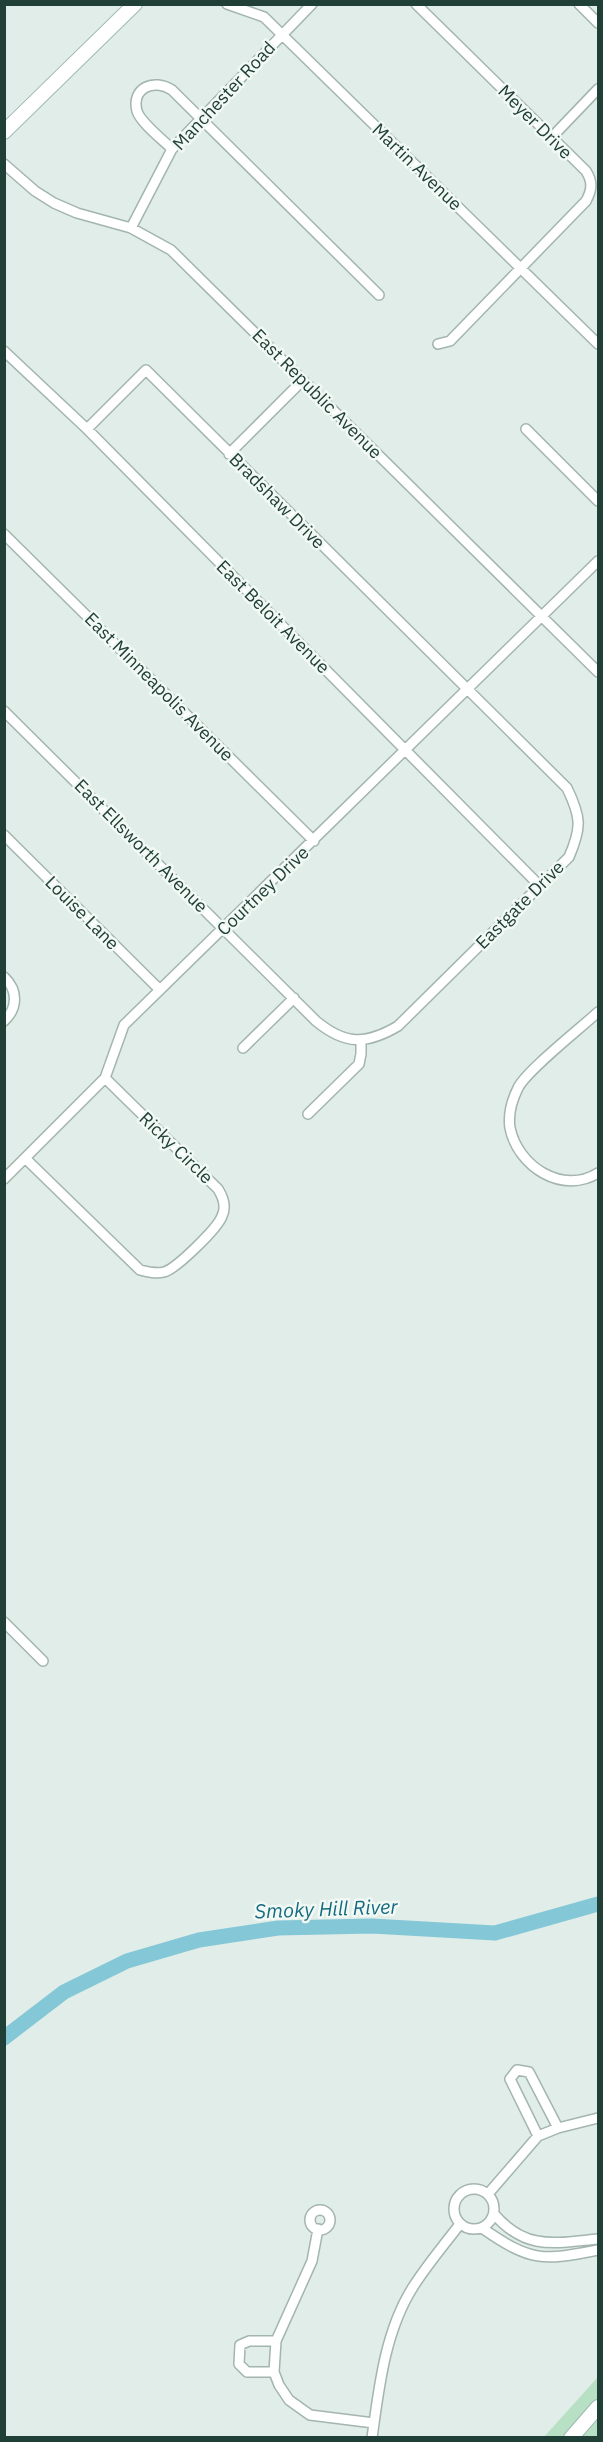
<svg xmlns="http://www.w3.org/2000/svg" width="603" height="2442" font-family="'IBM Plex Sans',sans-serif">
<rect width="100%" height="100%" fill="#e1ede8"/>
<path fill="#b8e0c4" d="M 598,2377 L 598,2437 L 543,2438 Z"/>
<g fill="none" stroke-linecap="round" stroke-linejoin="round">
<path stroke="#84c7d7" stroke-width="15" d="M 4,2038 L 64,1992 L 127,1961 L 199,1940 L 278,1928 L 372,1926 L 495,1933 L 598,1904"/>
<g stroke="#a3b5af" stroke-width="12">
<path id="street" d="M 227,4 L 264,17 L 598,344
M 416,4 L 586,171 C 593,182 592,190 586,201 L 450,341 L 438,344
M 579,4 L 598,23
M 552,137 L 598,89
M 172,149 C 163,140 140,122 137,111 C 131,88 154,78 172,90 L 379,295
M 4,164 L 35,191 L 54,203 L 77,213 L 131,228 L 171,250 L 598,672
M 131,228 L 172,149 L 312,4
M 4,351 L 87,429 L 540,886
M 526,429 L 598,501
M 229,454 L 303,380
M 4,534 L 314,841
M 4,711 L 316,1021 C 345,1045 366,1045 398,1026 L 569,857 C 582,827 581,817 567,788 L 146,370 L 87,429
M 4,835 L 160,990
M 4,977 C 18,990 18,1008 4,1021
M 598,1012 C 581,1028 526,1071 518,1088 C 512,1100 508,1115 510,1128 C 518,1167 563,1195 598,1173
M 243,1048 L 294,998
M 308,1114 L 359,1064 L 361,1054 L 361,1041
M 26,1159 L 140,1270 C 148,1272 156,1274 164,1272 C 176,1269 218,1228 222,1216 C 227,1206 223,1197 218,1189 L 105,1078
M 4,1179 L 105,1078 L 124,1025 L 598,561
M 4,1622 L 43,1661
M 538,2136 L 510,2079 L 517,2070 L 529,2072 L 558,2128
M454 2209a20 20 0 1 1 40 0a20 20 0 1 1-40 0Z
M 488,2194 L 538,2136 L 558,2128 L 598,2118
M310 2220a10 10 0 1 1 20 0a10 10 0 1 1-20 0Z
M 494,2214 C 526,2251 555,2243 598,2239
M 482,2228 C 531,2262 542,2261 598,2250
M 318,2229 L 312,2261 L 276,2341 L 274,2372 L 279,2385 L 289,2400 L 310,2415 L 374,2423
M 274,2372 L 247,2372 L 239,2364 L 240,2345 L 249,2341 L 276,2341
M 372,2438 C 379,2387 385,2331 413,2287 C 427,2265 444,2245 460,2224"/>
</g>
<g stroke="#9eb9b1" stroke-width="16">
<path id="secondary" d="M 4,132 L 135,4
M 571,2438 L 598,2407"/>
</g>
<use href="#street" stroke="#fff" stroke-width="9"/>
<use href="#secondary" stroke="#fff" stroke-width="14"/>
</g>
<g text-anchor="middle" stroke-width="5" stroke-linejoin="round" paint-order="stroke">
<g font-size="18" fill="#203f37" stroke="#f2f9f5">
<text transform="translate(224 96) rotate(-47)" y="6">Manchester Road</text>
<text transform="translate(535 122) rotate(45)" y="6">Meyer Drive</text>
<text transform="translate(417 167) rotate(44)" y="6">Martin Avenue</text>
<text transform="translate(317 394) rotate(45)" y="6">East Republic Avenue</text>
<text transform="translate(277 501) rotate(45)" y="6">Bradshaw Drive</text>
<text transform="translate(273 617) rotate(45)" y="6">East Beloit Avenue</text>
<text transform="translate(159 687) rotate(45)" y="6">East Minneapolis Avenue</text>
<text transform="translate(141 846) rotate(45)" y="6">East Ellsworth Avenue</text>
<text transform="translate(263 891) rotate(-44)" y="6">Courtney Drive</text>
<text transform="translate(520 905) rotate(-45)" y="6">Eastgate Drive</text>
<text transform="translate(82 913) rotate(45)" y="6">Louise Lane</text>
<text transform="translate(176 1148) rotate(44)" y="6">Ricky Circle</text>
</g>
<g font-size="20" font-style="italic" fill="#146b80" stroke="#f2f9f5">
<text transform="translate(326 1909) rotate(-2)" y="7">Smoky Hill River</text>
</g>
</g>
<rect width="603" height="2442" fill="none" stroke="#203f37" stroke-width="12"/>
</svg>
